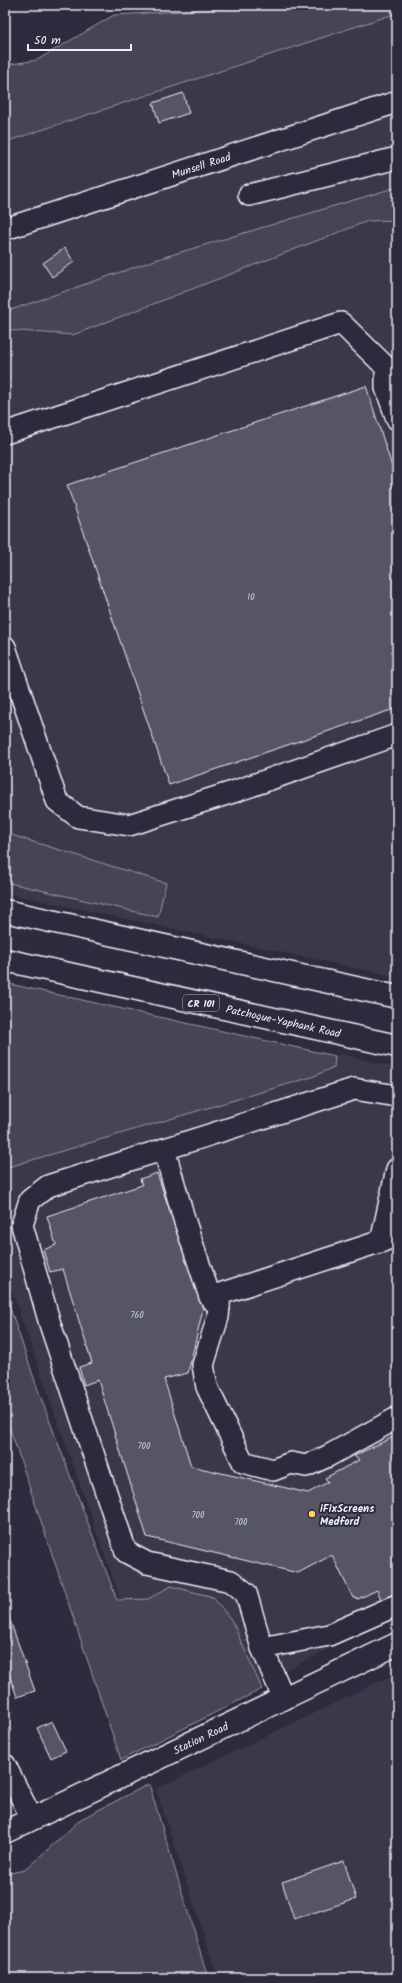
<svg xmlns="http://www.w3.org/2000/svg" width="402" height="1983" font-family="Kalam,sans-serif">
<rect width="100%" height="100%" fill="#2f2a3d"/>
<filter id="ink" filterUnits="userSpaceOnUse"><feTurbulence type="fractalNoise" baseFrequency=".025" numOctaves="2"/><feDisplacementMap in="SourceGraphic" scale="8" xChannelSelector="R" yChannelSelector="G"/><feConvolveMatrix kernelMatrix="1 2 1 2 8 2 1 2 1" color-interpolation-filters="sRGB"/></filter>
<g filter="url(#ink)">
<path fill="#3b3749" d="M 397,13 L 397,977 L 5,893 L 5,142 Z
M 341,1054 L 397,1068 L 397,1616 L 166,1729 L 5,1272 L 5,1162 Z
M 397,1673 L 397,1978 L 218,1978 L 156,1789 Z"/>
<path fill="#464455" stroke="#979aa6" d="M 288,5 L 397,5 L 397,13 L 5,142 L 5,65 L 37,60 L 114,15 Z
M 397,187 L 397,220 L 368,221 L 73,335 L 5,330 L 5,312 L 161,258 Z
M 5,833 L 166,883 L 158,917 L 5,882 Z
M 5,983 L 335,1056 L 334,1067 L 312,1077 L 5,1168 Z
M 5,1293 L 38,1390 L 117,1600 L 148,1599 L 171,1586 L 213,1597 L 232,1621 L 262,1689 L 121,1760 L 5,1414 Z
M 149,1784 L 208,1978 L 5,1978 L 5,1874 L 25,1870 L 81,1819 Z"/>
<path fill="#575565" stroke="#e8f1f8" d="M 183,93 L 189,113 L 159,123 L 153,103 Z
M 65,248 L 74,262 L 52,277 L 43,263 Z
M 366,386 L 397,482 L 397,708 L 169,785 L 67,485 Z
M 157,1173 L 203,1309 L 188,1373 L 164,1379 L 191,1466 L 308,1493 L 328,1482 L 325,1478 L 359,1460 L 354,1456 L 397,1435 L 397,1593 L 381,1599 L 377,1590 L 358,1599 L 353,1598 L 332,1555 L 298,1573 L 147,1537 L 98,1380 L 84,1385 L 79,1367 L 92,1363 L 63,1269 L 50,1272 L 43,1250 L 56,1245 L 47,1216 L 142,1185 L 140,1179 Z
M 5,1612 L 7,1612 L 35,1691 L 17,1697 L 5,1662 Z
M 52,1721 L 66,1751 L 51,1758 L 37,1728 Z
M 344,1861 L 356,1899 L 294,1919 L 282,1882 Z"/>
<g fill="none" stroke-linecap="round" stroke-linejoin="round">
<g stroke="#e8f1f8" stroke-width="24">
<g id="minor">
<path d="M 249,195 L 397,158"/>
<path id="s1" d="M 5,229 L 397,102"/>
<path d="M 5,433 L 341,323 L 386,367 L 386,388 L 397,419"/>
<path d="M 5,647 L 57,801 L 78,817 L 129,825 L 236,791 L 397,735"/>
<path d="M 164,1149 L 185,1222 L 210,1297 L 219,1307"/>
<path d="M 397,1236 L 220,1294 L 218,1317 L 203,1365 L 207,1387 L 243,1462 L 273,1470 L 291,1463 L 306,1466 L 328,1456 L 397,1418"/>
<path d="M 381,1242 L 397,1169"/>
<path d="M 262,1648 L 246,1593 L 231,1581 L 147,1563 L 126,1552 L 50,1324 L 22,1225 L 30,1200 L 48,1186 L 354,1089 L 397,1096"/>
<path d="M 284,1699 L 262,1648 L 329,1635 L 397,1605"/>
<path d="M 5,1765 L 32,1819"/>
</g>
</g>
<g stroke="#e8f1f8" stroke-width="25">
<g id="major">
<path d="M 5,911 L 397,997"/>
<path id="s2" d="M 5,960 L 397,1046"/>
<path id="s3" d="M 5,1832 L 397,1644"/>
</g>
</g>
<use href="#minor" stroke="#2f2a3d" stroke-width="21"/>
<use href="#major" stroke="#2f2a3d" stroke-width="22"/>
</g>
</g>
<circle fill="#ffd166" stroke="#2f2a3d" stroke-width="1.5" cx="312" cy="1514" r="4"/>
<g text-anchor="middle" stroke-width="4" stroke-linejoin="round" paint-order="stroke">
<g font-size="9" fill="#c4cad3">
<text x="251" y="600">10</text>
<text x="137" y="1318">760</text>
<text x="144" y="1449">700</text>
<text x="198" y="1518">700</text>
<text x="241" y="1525">700</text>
</g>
<rect fill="#2f2a3d" stroke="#b0b5c0" stroke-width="1" x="183" y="995" width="36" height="16" rx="3"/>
<g font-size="10" font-weight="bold" fill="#e8f1f8">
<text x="201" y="1007">CR 101</text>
</g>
<g font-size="11" fill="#e8f1f8" stroke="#2f2a3d">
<text dy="4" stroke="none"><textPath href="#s1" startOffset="206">Munsell Road</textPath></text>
<text dy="4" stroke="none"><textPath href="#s2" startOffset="285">Patchogue-Yaphank Road</textPath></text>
<text dy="4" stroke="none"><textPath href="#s3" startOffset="217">Station Road</textPath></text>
</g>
<g font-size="11" font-weight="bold" fill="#e8f1f8" stroke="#2f2a3d" text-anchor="start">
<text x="320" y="1512">iFixScreens<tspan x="320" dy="13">Medford</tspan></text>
</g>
</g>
<rect width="402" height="1983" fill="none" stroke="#2f2a3d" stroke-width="20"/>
<rect x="10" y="10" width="382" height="1963" fill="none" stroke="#e8f1f8" stroke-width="1.5" filter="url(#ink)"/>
<path d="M28 44v6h103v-6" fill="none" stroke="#e8f1f8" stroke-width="2"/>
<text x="34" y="44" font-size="12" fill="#e8f1f8" stroke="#2f2a3d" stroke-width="3" paint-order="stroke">50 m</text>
</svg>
